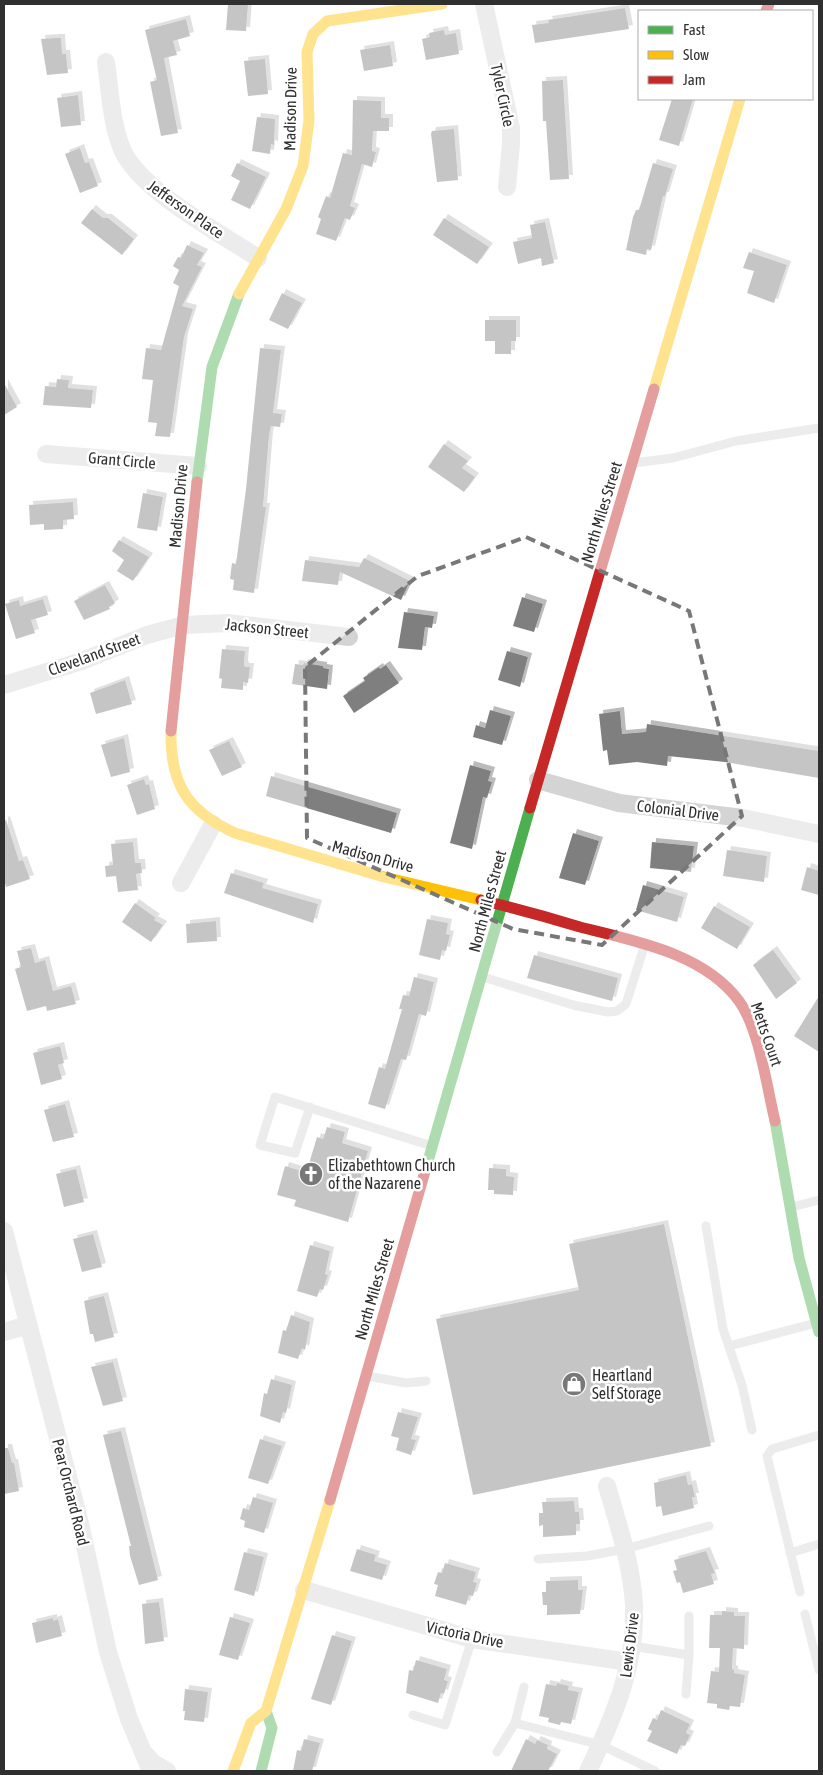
<svg xmlns="http://www.w3.org/2000/svg" width="823" height="1775" font-family="'Asap Condensed',sans-serif">
<defs>
<filter id="shadow"><feDropShadow dx="4" dy="-4" stdDeviation="0" flood-color="#0004"/></filter>
</defs>
<rect width="100%" height="100%" fill="#fff"/>
<path fill="#7f7f7f" filter="url(#shadow)" d="M 228,4 L 248,4 L 246,31 L 226,30 Z
M 625,8 L 629,29 L 535,43 L 532,25 L 549,23 L 548,20 Z
M 186,19 L 190,36 L 173,41 L 177,55 L 164,58 L 178,133 L 161,136 L 150,82 L 157,80 L 145,30 Z
M 444,30 L 445,35 L 456,33 L 459,54 L 426,60 L 422,39 L 430,37 L 429,33 Z
M 56,38 L 61,38 L 62,54 L 66,54 L 68,73 L 47,75 L 41,39 Z
M 390,45 L 393,66 L 364,71 L 360,50 Z
M 265,59 L 268,94 L 248,96 L 244,61 Z
M 563,80 L 569,179 L 550,180 L 546,121 L 543,121 L 542,81 Z
M 78,95 L 81,125 L 61,127 L 57,98 Z
M 672,99 L 693,99 L 679,146 L 659,140 Z
M 353,100 L 381,101 L 381,118 L 389,118 L 389,131 L 373,131 L 372,151 L 376,152 L 372,167 L 362,164 L 350,206 L 355,208 L 350,220 L 345,218 L 336,241 L 316,234 L 321,219 L 318,217 L 326,196 L 330,198 L 343,153 L 352,155 Z
M 257,117 L 275,119 L 274,145 L 271,144 L 270,154 L 252,151 Z
M 454,129 L 458,180 L 437,182 L 431,134 L 432,131 Z
M 80,148 L 85,163 L 89,162 L 98,186 L 80,193 L 65,154 Z
M 237,163 L 266,177 L 250,209 L 231,200 L 240,181 L 231,176 Z
M 653,163 L 673,169 L 665,196 L 663,196 L 651,250 L 647,249 L 646,255 L 626,250 L 633,217 L 636,210 L 639,210 Z
M 92,209 L 103,218 L 108,218 L 134,239 L 122,255 L 81,223 Z
M 444,218 L 489,247 L 477,264 L 433,235 Z
M 545,222 L 554,263 L 542,266 L 541,258 L 518,264 L 513,242 L 532,238 L 530,225 Z
M 187,245 L 204,253 L 197,265 L 202,267 L 182,306 L 193,309 L 184,337 L 170,437 L 155,436 L 157,423 L 148,422 L 153,380 L 142,379 L 146,348 L 161,350 L 179,286 L 173,283 L 179,270 L 173,266 L 178,257 L 181,258 Z
M 749,252 L 787,265 L 774,303 L 747,293 L 754,271 L 743,268 Z
M 282,293 L 302,303 L 288,329 L 269,320 Z
M 485,320 L 516,320 L 516,341 L 511,341 L 511,354 L 495,354 L 495,341 L 485,341 Z
M 260,348 L 281,350 L 273,413 L 282,414 L 280,427 L 271,426 L 269,435 L 263,507 L 266,507 L 254,593 L 233,590 L 234,580 L 230,579 L 232,563 L 236,564 L 246,489 Z
M 57,379 L 69,380 L 68,388 L 93,390 L 91,408 L 43,405 L 45,386 L 56,387 Z
M 4,383 L 17,407 L 4,415 Z
M 444,444 L 468,461 L 462,468 L 475,477 L 464,492 L 428,467 Z
M 143,493 L 163,497 L 157,531 L 137,528 Z
M 73,502 L 74,519 L 63,520 L 63,529 L 44,530 L 44,524 L 30,525 L 29,505 Z
M 119,540 L 149,557 L 133,581 L 117,571 L 124,560 L 112,551 Z
M 364,558 L 410,581 L 401,600 L 340,572 L 338,585 L 302,581 L 305,560 L 359,567 Z
M 105,585 L 115,603 L 109,607 L 110,609 L 84,620 L 74,601 Z
M 522,597 L 543,604 L 534,632 L 513,626 Z
M 43,599 L 48,615 L 31,620 L 35,633 L 16,639 L 5,604 L 19,600 L 20,606 Z
M 404,612 L 434,616 L 432,628 L 425,627 L 422,650 L 398,648 Z
M 222,649 L 245,651 L 244,664 L 245,667 L 250,667 L 248,683 L 243,682 L 243,690 L 221,688 L 222,679 L 219,678 Z
M 507,651 L 528,657 L 520,687 L 498,680 Z
M 304,663 L 323,666 L 323,668 L 329,669 L 327,689 L 292,684 L 295,664 L 303,665 Z
M 386,665 L 399,683 L 354,713 L 343,696 L 365,681 L 363,678 L 379,667 L 380,669 Z
M 125,680 L 132,704 L 96,714 L 90,693 Z
M 490,710 L 511,716 L 502,745 L 473,737 L 476,725 L 485,728 Z
M 620,711 L 622,734 L 646,732 L 647,724 L 819,751 L 819,778 L 725,762 L 668,756 L 667,766 L 637,762 L 609,765 L 607,750 L 603,751 L 599,714 Z
M 124,738 L 130,772 L 111,777 L 101,745 Z
M 229,741 L 242,767 L 222,776 L 209,750 Z
M 470,765 L 491,771 L 488,781 L 492,782 L 487,798 L 483,797 L 472,849 L 450,843 Z
M 271,776 L 397,813 L 391,833 L 266,796 Z
M 144,779 L 146,785 L 149,784 L 155,809 L 137,815 L 127,785 Z
M 6,820 L 19,861 L 23,860 L 30,879 L 6,887 L 4,879 L 4,821 Z
M 573,833 L 599,841 L 585,885 L 559,878 Z
M 133,842 L 135,863 L 141,863 L 142,873 L 136,874 L 138,890 L 118,892 L 116,876 L 106,877 L 105,866 L 113,865 L 111,844 Z
M 652,842 L 694,846 L 691,872 L 650,868 Z
M 727,850 L 767,856 L 764,882 L 723,876 Z
M 807,867 L 819,871 L 819,895 L 801,890 Z
M 231,873 L 264,883 L 262,888 L 318,904 L 313,923 L 224,893 Z
M 643,885 L 684,897 L 677,922 L 636,910 Z
M 135,903 L 156,918 L 154,920 L 163,925 L 151,942 L 122,922 Z
M 714,906 L 750,927 L 737,949 L 701,928 Z
M 427,919 L 448,923 L 446,934 L 450,935 L 446,951 L 442,950 L 440,960 L 419,955 Z
M 216,921 L 217,941 L 187,943 L 186,924 Z
M 31,948 L 35,963 L 45,960 L 53,991 L 71,986 L 76,1004 L 47,1011 L 46,1006 L 27,1011 L 15,969 L 21,967 L 17,951 Z
M 773,950 L 797,983 L 776,999 L 753,965 Z
M 534,955 L 618,978 L 612,1001 L 527,978 Z
M 414,977 L 434,982 L 426,1016 L 419,1014 L 406,1060 L 401,1059 L 385,1109 L 368,1104 L 379,1067 L 385,1069 L 402,1009 L 399,1009 L 403,995 L 409,996 Z
M 819,996 L 819,1052 L 794,1036 Z
M 60,1046 L 64,1063 L 58,1065 L 62,1079 L 41,1085 L 33,1053 Z
M 65,1104 L 74,1137 L 53,1142 L 44,1110 Z
M 327,1127 L 345,1132 L 342,1143 L 368,1151 L 348,1222 L 294,1206 L 296,1200 L 277,1195 L 285,1166 L 305,1172 L 306,1166 L 308,1167 L 317,1137 L 323,1139 Z
M 489,1168 L 506,1169 L 506,1176 L 514,1177 L 513,1195 L 494,1194 L 494,1190 L 488,1190 Z
M 76,1169 L 84,1202 L 64,1207 L 56,1174 Z
M 664,1224 L 711,1446 L 473,1495 L 436,1319 L 579,1290 L 569,1244 Z
M 93,1234 L 102,1267 L 82,1272 L 73,1239 Z
M 310,1245 L 330,1251 L 325,1274 L 328,1275 L 323,1290 L 320,1289 L 317,1297 L 297,1291 Z
M 104,1296 L 114,1337 L 95,1342 L 93,1334 L 90,1334 L 84,1301 Z
M 291,1315 L 310,1322 L 305,1350 L 302,1348 L 298,1359 L 278,1353 L 283,1330 L 286,1331 Z
M 113,1362 L 123,1401 L 103,1406 L 91,1367 Z
M 271,1379 L 292,1385 L 286,1413 L 283,1412 L 280,1423 L 260,1416 L 264,1393 L 267,1394 Z
M 398,1412 L 418,1417 L 411,1439 L 416,1440 L 411,1455 L 396,1450 L 399,1438 L 391,1436 Z
M 121,1431 L 158,1580 L 139,1585 L 130,1556 L 129,1546 L 131,1546 L 103,1435 Z
M 260,1439 L 282,1446 L 268,1484 L 248,1478 Z
M 4,1448 L 8,1448 L 12,1463 L 14,1463 L 19,1491 L 4,1494 Z
M 686,1475 L 688,1485 L 692,1484 L 695,1497 L 692,1497 L 694,1508 L 663,1516 L 661,1506 L 656,1507 L 654,1483 Z
M 253,1497 L 273,1503 L 264,1533 L 244,1527 L 245,1521 L 240,1519 L 243,1508 L 249,1510 Z
M 574,1501 L 575,1512 L 579,1512 L 580,1524 L 576,1524 L 576,1535 L 543,1537 L 543,1525 L 539,1526 L 539,1513 L 543,1513 L 542,1502 Z
M 357,1549 L 376,1555 L 374,1561 L 387,1565 L 382,1580 L 350,1571 Z
M 706,1551 L 715,1573 L 711,1574 L 714,1584 L 683,1593 L 680,1582 L 677,1583 L 673,1571 L 677,1570 L 674,1560 Z
M 244,1552 L 264,1557 L 254,1596 L 234,1590 Z
M 445,1563 L 476,1572 L 473,1582 L 477,1583 L 473,1596 L 469,1595 L 466,1605 L 435,1596 L 438,1585 L 434,1584 L 438,1572 L 442,1573 Z
M 578,1580 L 578,1590 L 583,1590 L 580,1614 L 547,1615 L 547,1605 L 543,1605 L 542,1592 L 546,1592 L 546,1581 Z
M 159,1602 L 164,1641 L 145,1644 L 142,1604 Z
M 722,1611 L 734,1612 L 734,1616 L 745,1616 L 744,1649 L 733,1648 L 732,1669 L 734,1670 L 734,1673 L 745,1675 L 740,1707 L 730,1706 L 729,1710 L 717,1708 L 717,1704 L 707,1703 L 711,1671 L 719,1672 L 720,1648 L 709,1648 L 710,1615 L 722,1615 Z
M 230,1617 L 250,1623 L 238,1660 L 219,1655 Z
M 53,1618 L 53,1621 L 58,1619 L 62,1636 L 36,1643 L 32,1623 Z
M 332,1635 L 352,1641 L 331,1705 L 311,1699 Z
M 416,1660 L 447,1669 L 444,1680 L 448,1681 L 444,1694 L 441,1693 L 438,1703 L 406,1693 L 409,1670 L 413,1671 Z
M 557,1683 L 569,1686 L 568,1690 L 579,1692 L 571,1724 L 561,1722 L 560,1725 L 548,1722 L 549,1718 L 539,1716 L 546,1684 L 556,1686 Z
M 185,1689 L 208,1692 L 204,1722 L 184,1720 L 185,1711 L 183,1711 Z
M 661,1710 L 690,1724 L 686,1733 L 690,1735 L 685,1746 L 681,1745 L 677,1754 L 647,1741 L 652,1731 L 648,1729 L 653,1718 L 657,1720 Z
M 304,1739 L 320,1743 L 312,1771 L 293,1771 L 297,1750 L 301,1751 Z
M 526,1739 L 535,1744 L 537,1740 L 548,1745 L 547,1749 L 557,1754 L 548,1771 L 511,1771 Z"/>
<g fill="none" stroke-linecap="round" stroke-linejoin="round">
<path stroke="#d4d4d4" stroke-width="9" d="M 633,463 L 673,458 L 736,441 L 819,428
M 483,977 L 573,1005 L 608,1012 L 617,1011 L 626,1004 L 644,947
M 310,1107 L 295,1153 L 260,1145 L 275,1097 L 432,1146
M 792,1207 L 819,1200
M 706,1226 L 723,1329 L 742,1385 L 752,1430
M 729,1346 L 816,1323
M 367,1376 L 406,1383 L 426,1381
M 790,1553 L 819,1544
M 538,1559 L 587,1556 L 625,1549 L 709,1526
M 800,1592 L 767,1456 L 772,1449 L 819,1435
M 805,1614 L 819,1670
M 632,1646 L 689,1655 L 689,1616
M 686,1694 L 689,1655
M 413,1715 L 445,1725 L 472,1639
M 515,1723 L 601,1745 L 655,1771
M 497,1752 L 515,1723 L 524,1687"/>
<path stroke="#d4d4d4" stroke-width="18" d="M 484,4 L 511,128 L 511,144 L 507,187
M 106,62 C 110,90 111,122 122,149 C 139,190 220,233 258,258
M 46,454 L 198,466
M 4,685 L 82,661 L 147,635 L 184,625 L 227,623 L 349,637
M 538,780 L 619,803 L 743,818 L 819,834
M 181,883 L 213,824
M 4,1231 L 79,1519 L 108,1652 L 129,1719 L 151,1771
M 4,1332 L 28,1325
M 304,1590 L 472,1639 L 629,1662
M 146,1755 L 153,1763 L 167,1771
M 588,1771 C 615,1715 640,1657 633,1593 C 629,1556 617,1521 607,1486"/>
<path stroke="#4caf50" stroke-width="11" d="M 197,482 L 212,367 L 239,294
M 775,1121 L 799,1258 L 819,1332
M 426,1168 L 530,808
M 261,1771 L 272,1728 L 266,1711"/>
<path stroke="#ffc107" stroke-width="11" d="M 239,294 L 286,209 L 303,166 L 309,120 L 307,52 L 313,34 L 327,21 L 442,4
M 654,389 L 740,99
M 171,731 C 170,784 187,811 235,833 L 384,877 L 481,900
M 233,1771 L 251,1723 L 266,1711 L 330,1500"/>
<path stroke="#c62828" stroke-width="11" d="M 766,11 L 769,4
M 171,731 L 197,482
M 530,808 L 654,389
M 481,900 C 514,908 547,917 580,927 C 634,941 704,953 739,1001 C 759,1028 767,1088 775,1121
M 330,1500 L 426,1168"/>
</g>
<path d="M0 0H823V1775H0ZM 526,537 L 689,611 L 742,816 L 602,945 L 513,929 L 307,838 L 305,667 L 418,576 Z" fill="#fff" fill-opacity=".55" fill-rule="evenodd"/>
<path fill="none" stroke="#787878" stroke-width="4" stroke-dasharray="10 6" stroke-linejoin="round" d="M 526,537 L 689,611 L 742,816 L 602,945 L 513,929 L 307,838 L 305,667 L 418,576 Z"/>
<defs>
<g id="church-disc" transform="scale(1.25)"><circle r="9.5" fill="#787878" stroke="#fff"/><path d="M-1.2-6h2.4v3.5h3.3v2.4h-3.3V6h-2.4V-.1h-3.3v-2.4h3.3Z" fill="#fff"/></g>
<g id="shop-disc" transform="scale(1.25)"><circle r="9.5" fill="#787878" stroke="#fff"/><path d="M-5-2.5h2.3a2.7 3.5 0 0 1 5.4 0H5L5.5 6h-11ZM-1.5-2.5h3a1.5 2.3 0 0 0-3 0Z" fill="#fff"/></g>
</defs>
<g fill-rule="evenodd">
<use href="#church-disc" x="311" y="1174"/>
<use href="#shop-disc" x="574" y="1384"/>
</g>
<g text-anchor="middle" stroke-width="5" stroke-linejoin="round" paint-order="stroke">
<g font-size="16" fill="#2f2f2f" stroke="#fff">
<text transform="translate(503 95) rotate(78)" y="6">Tyler Circle</text>
<text transform="translate(290 109) rotate(-89)" y="6">Madison Drive</text>
<text transform="translate(186 209) rotate(35)" y="6">Jefferson Place</text>
<text transform="translate(122 460) rotate(5)" y="6">Grant Circle</text>
<text transform="translate(178 506) rotate(-85)" y="6">Madison Drive</text>
<text transform="translate(601 512) rotate(-73)" y="6">North Miles Street</text>
<text transform="translate(267 628) rotate(6)" y="6">Jackson Street</text>
<text transform="translate(94 654) rotate(-20)" y="6">Cleveland Street</text>
<text transform="translate(678 810) rotate(7)" y="6">Colonial Drive</text>
<text transform="translate(373 856) rotate(15)" y="6">Madison Drive</text>
<text transform="translate(487 901) rotate(-75)" y="6">North Miles Street</text>
<text transform="translate(767 1034) rotate(71)" y="6">Metts Court</text>
<text transform="translate(374 1289) rotate(-74)" y="6">North Miles Street</text>
<text transform="translate(71 1492) rotate(76)" y="6">Pear Orchard Road</text>
<text transform="translate(465 1634) rotate(12)" y="6">Victoria Drive</text>
<text transform="translate(629 1645) rotate(-83)" y="6">Lewis Drive</text>
</g>
<g font-size="16" fill="#2f2f2f" stroke="#fff" text-anchor="start">
<text x="328" y="1171">Elizabethtown Church<tspan x="328" dy="18">of the Nazarene</tspan></text>
<text x="592" y="1381">Heartland<tspan x="592" dy="18">Self Storage</tspan></text>
</g>
</g>
<rect width="823" height="1775" fill="none" stroke="#2f2f2f" stroke-width="10"/>
<rect x="638" y="10" width="175" height="90" fill="#ffffff" stroke="#acacac"/>
<rect x="648" y="26" width="25" height="8" fill="#4caf50" stroke="#acacac"/>
<text x="683" y="35" font-size="15" fill="#2f2f2f">Fast</text>
<rect x="648" y="51" width="25" height="8" fill="#ffc107" stroke="#acacac"/>
<text x="683" y="60" font-size="15" fill="#2f2f2f">Slow</text>
<rect x="648" y="76" width="25" height="8" fill="#c62828" stroke="#acacac"/>
<text x="683" y="85" font-size="15" fill="#2f2f2f">Jam</text>
</svg>
